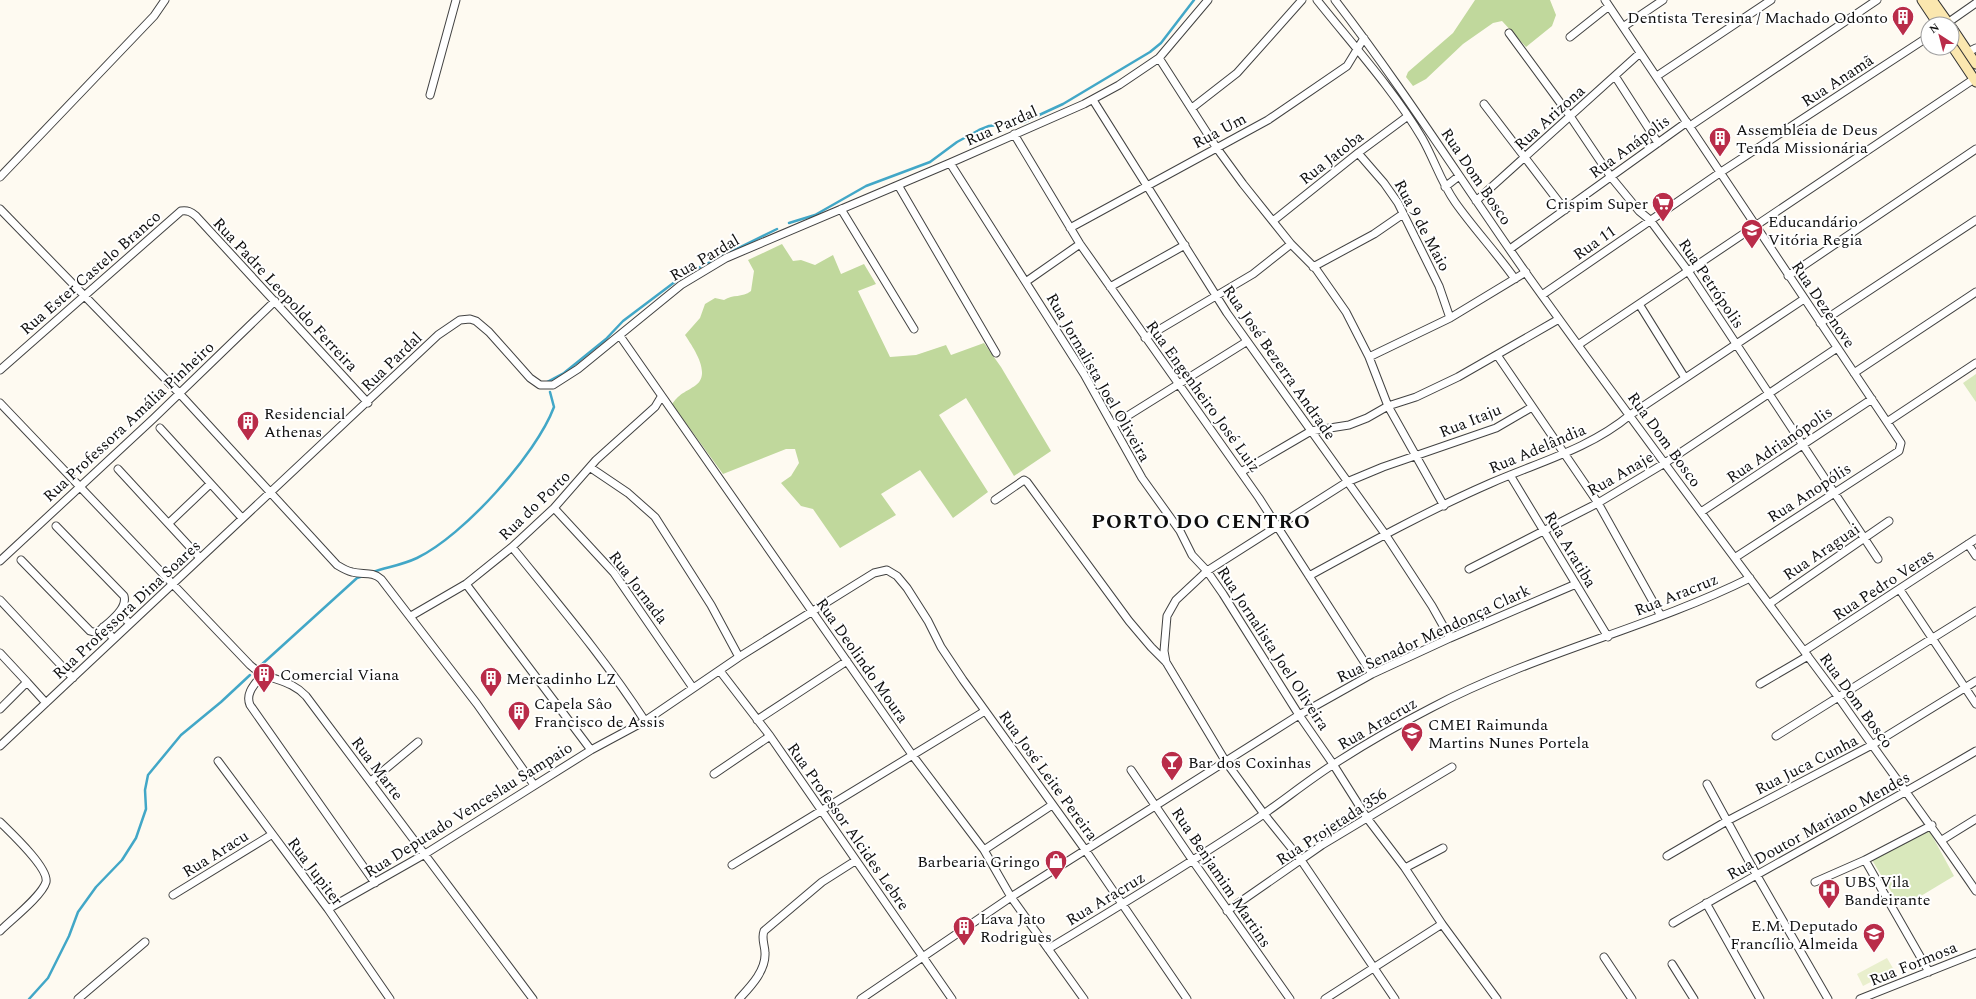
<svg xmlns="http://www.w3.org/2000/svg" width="1976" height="999" font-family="Spectral,serif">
<rect width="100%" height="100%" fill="#fefaf1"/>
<path fill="#d9e8bc" d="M 1976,374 L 1976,402 L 1963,383 Z
M 1929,830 L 1954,876 L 1901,908 L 1872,860 Z"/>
<path fill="#c0d89c" d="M 1475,0 L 1550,0 L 1556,15 L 1552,26 L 1526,47 L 1502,21 L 1493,23 L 1463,44 L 1426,79 L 1413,86 L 1406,77 L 1408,72 L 1453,33 Z
M 782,244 L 793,261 L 801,260 L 815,265 L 833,255 L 841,274 L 864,264 L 876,284 L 858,291 L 890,357 L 916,355 L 946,345 L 951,355 L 984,343 L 1001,367 L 1051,451 L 1014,476 L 966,398 L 939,415 L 988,492 L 953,518 L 920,470 L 881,494 L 896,515 L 840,548 L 813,509 L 801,506 L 781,483 L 791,476 L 799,463 L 795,449 L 786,449 L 723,474 L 672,404 C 681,392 685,393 696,385 C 712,373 692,346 685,335 L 700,318 L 705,304 L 715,298 L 724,300 C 733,294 742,298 751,291 L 754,271 L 748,260 Z"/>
<path fill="#e9efcd" d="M 1887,958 L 1894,970 L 1863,986 L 1857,974 Z"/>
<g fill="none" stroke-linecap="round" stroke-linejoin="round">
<path stroke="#42a7c7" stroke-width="2.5" d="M 789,223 L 815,215 L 866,186 L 930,162 L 957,142 L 979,130 L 989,126 L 1024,122 L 1063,104 L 1150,52 L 1161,43 L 1194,0
M 547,382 L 564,373 L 606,339 L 623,321 L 684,275 L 777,229
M 373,572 C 388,567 402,565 417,558 C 463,536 536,455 554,407 L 550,392
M 260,666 L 357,578 L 363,576
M 29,999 L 48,978 L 69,936 L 78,912 L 96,887 L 122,860 L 136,838 L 146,809 L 145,790 L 148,775 L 181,735 L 221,702 L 250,675"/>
<g stroke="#424242" stroke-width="9">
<path id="street" d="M 1317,0 C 1352,44 1393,89 1422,138 C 1434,159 1441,182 1455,202 C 1474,229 1496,252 1515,279
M 1335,0 C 1403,88 1462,182 1526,273 C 1628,416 1734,557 1839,698 C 1884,763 1932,826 1976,891
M 1605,0 L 1901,443 L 1899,451 L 1736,557
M 1946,24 L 1976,3
M 1623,27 L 1663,0
M 1509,33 L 1570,116 L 1611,177 L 1639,211 L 1650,220 L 1688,271 L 1878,559
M 1570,37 L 1609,6
M 1968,52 L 1976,48
M 1159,58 L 1216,147 L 1243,184 L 1291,244 L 1316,269 L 1346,312 L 1369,357 L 1388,406 L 1444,506
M 1615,76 L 1658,143
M 1657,76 L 1771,0
M 430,95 L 456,0
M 1093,100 L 1227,313 L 1385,534 L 1432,606 L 1450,638
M 1484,104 L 1565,210
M 1192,108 L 1237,73 L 1302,0
M 1690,126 L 1877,0
M 1014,134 L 1080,244 L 1259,498 L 1372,674
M 1358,153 L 1384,183 L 1398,203 L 1439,286 L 1450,318
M 950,163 L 1084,374 L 1142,478 L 1180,531 L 1192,555 L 1207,571 L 1223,594 L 1299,715 L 1333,764 L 1367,818 L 1405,868 L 1442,924 L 1497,999
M 0,177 L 154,16 L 165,0
M 898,185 L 996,353
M 1445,187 L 1459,176
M 1476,201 L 1640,53
M 0,209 L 179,393 L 337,565 C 342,568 347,571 352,572 C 363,575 372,571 381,579 L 477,704 L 534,785
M 841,209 L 914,329
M 1273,221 L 1358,153 L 1408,116
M 1070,228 L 1268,120 L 1347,66 L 1364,38
M 1510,249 L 1687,122
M 1313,267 L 1374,234 L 1403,214
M 1788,276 L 1976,149
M 1027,281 L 1080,244
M 1110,287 L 1185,245
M 1542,295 L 1721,172 L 1928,37
M 1639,304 L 1685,378
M 1820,323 L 1976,220
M 620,336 L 913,756 L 984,850 L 1011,897 L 1084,999
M 1145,338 L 1253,274 L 1291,244
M 1578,345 L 1974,79
M 1497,355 L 1598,503 L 1661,616
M 1369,357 L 1450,318 L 1526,272
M 0,370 L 181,211 C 188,210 191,212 196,216 L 368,403
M 1854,373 L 1976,292
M 0,403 L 250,665 C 268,682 288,677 306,696 L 533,999
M 1887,422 L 1976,363
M 1113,425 L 1246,342
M 160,428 L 242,518
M 591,468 L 628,493 L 655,517 L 711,605 L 739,657
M 118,469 L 200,558
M 1241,472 L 1311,431 L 1349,425 L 1367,418 L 1388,406 L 1416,397 L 1458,377 L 1559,319
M 1510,475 L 1608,637
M 995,500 L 1024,480 L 1027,482 L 1129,621 L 1151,647 L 1166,662 L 1226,762 L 1264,814 L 1301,860 L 1395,999
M 554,508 L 614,573 L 693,688
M 1701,512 L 1872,399
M 169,523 L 210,484
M 1968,544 L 1976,556
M 512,547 C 558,604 605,659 645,721
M 21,560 L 90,631 L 97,633 C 106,624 128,610 124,596 L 56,526
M 0,561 L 153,419 L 275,301
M 1469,569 L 1598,503 L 1665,463 L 1837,348
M 1309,576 C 1369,543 1429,510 1491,483 C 1539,462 1589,449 1630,415 L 1804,299
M 466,584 L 591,750
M 1900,590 L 1976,704
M 0,600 L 73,678
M 1769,604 L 1889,521
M 119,612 L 130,624
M 411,616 L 466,584 L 512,547 L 554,508 L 596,460 L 655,407 L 661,397
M 103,627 L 114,639
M 1804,651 L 1976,539
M 0,653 L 27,682 L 0,709
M 1166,662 L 1164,651 L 1167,616 L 1176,600 L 1207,571 L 1347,482 L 1383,467 L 1496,428 L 1532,407
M 720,671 L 770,736 L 952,999
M 262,675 C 255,684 245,693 250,705 L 375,883
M 27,682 L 46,703
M 1760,684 L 1808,656
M 757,720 L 847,661
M 1776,736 L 1976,611
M 0,746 L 438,335 L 460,320 L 470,319 L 476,321 L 489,332 L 530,378 L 540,385 L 553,385 L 578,369 L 681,285 L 726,258 L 950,163 L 1084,104 L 1119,85 L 1159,58 L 1208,0
M 218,761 L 328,909 L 390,999
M 1131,770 L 1193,861 L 1290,999
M 714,774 L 770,736
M 371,781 L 418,742
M 1707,784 L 1756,874 L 1828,999
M 0,822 C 10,832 49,868 46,882 C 42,896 11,920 0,931
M 1942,840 L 1976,819
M 984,850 L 1052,805
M 1667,856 L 1727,821 L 1872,745 L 1976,681
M 1865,860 L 1929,972
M 732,865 L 985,711
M 1405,868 L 1443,848
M 1815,882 L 1865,860 L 1932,825
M 173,895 L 271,835
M 1706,903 L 1760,999
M 328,909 L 425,854 L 591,750 L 645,721 L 739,657 L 853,586 L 874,573 L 887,570 L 897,576 L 907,588 L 928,621 L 941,647 L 963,680 L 1086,851 L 1187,999
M 1227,911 L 1322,845 L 1452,767
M 1673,923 C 1773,864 1876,810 1976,751
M 1048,949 C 1118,907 1187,865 1255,820 C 1282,802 1307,781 1334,764 C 1365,744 1398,725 1431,708 C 1533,654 1647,629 1750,578
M 1604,957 L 1632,999
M 1672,964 L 1694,999
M 78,999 L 145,942
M 739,999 C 750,987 766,971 765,953 C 765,945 761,939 764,931 L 822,882 L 855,861
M 861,999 L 1011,897 L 1299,715 L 1372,674 L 1450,638 L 1576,584
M 1325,999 L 1442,924
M 1860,999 L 1976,953"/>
</g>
<g stroke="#313131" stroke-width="11">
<path id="secondary" d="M 1922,0 L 1938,24
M 1932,0 L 1949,24
M 1952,28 L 1976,64
M 1952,46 L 1976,82"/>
</g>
<use href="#street" stroke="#fff" stroke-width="7"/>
<use href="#secondary" stroke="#fbe7af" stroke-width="9"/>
</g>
<defs>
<g id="building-pin" transform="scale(1.15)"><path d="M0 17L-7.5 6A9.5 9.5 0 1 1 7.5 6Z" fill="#b92c49" stroke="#fff"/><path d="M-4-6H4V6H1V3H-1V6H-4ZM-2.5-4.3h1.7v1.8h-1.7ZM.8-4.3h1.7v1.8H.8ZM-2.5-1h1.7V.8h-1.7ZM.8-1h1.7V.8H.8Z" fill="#fff"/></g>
<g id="supermarket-pin" transform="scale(1.15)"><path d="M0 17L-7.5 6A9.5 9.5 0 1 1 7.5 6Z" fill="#b92c49" stroke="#fff"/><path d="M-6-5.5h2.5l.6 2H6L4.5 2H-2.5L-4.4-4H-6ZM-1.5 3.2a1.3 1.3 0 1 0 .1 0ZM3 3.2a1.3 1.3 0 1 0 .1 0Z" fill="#fff"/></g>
<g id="school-pin" transform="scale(1.15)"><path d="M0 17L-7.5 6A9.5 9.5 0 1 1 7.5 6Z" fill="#b92c49" stroke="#fff"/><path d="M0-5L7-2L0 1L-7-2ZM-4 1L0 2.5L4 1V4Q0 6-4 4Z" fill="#fff"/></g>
<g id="bar-pin" transform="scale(1.15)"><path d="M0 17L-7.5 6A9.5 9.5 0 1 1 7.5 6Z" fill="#b92c49" stroke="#fff"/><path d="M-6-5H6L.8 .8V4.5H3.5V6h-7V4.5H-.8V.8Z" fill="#fff"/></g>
<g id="shop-pin" transform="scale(1.15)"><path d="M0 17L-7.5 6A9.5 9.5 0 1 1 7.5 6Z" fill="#b92c49" stroke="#fff"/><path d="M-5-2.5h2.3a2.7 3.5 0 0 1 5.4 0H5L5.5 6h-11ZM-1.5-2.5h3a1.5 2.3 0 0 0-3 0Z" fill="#fff"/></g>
<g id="hospital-pin" transform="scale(1.15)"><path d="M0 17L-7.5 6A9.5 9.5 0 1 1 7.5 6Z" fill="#b92c49" stroke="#fff"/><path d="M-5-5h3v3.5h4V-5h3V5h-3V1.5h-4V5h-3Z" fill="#fff"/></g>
</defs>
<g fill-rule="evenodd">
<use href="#building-pin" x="1903" y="17"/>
<use href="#building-pin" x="1720" y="138"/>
<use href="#supermarket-pin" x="1663" y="203"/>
<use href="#school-pin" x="1752" y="230"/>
<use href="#building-pin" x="248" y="422"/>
<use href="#building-pin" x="264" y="674"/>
<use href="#building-pin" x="491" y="678"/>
<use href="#building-pin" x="519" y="712"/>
<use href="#school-pin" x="1412" y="733"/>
<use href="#bar-pin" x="1172" y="762"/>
<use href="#shop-pin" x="1056" y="861"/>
<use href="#hospital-pin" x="1829" y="890"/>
<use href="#building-pin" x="964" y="927"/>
<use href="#school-pin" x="1874" y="934"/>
</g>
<g text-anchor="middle" stroke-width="4" stroke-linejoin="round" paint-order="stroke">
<g font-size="16" fill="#0f0f0f" stroke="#fff" text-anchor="start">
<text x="1888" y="23" text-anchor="end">Dentista Teresina / Machado Odonto</text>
<text x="1736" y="135">Assembleia de Deus<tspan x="1736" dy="18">Tenda Missionária</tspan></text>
<text x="1648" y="209" text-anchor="end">Crispim Super</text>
<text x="1768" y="227">Educandário<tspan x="1768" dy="18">Vitória Regia</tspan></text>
<text x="264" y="419">Residencial<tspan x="264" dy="18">Athenas</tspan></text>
<text x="280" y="680">Comercial Viana</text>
<text x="506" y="684">Mercadinho LZ</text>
<text x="534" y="709">Capela Sâo<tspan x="534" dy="18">Francisco de Assis</tspan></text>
<text x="1428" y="730">CMEI Raimunda<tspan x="1428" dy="18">Martins Nunes Portela</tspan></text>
<text x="1188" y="768">Bar dos Coxinhas</text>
<text x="1040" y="867" text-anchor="end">Barbearia Gringo</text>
<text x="1844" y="887">UBS Vila<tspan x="1844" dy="18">Bandeirante</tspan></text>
<text x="980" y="924">Lava Jato<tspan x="980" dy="18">Rodrigues</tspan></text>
<text x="1858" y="931" text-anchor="end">E.M. Deputado<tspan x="1858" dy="18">Francílio Almeida</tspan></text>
</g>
<g font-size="16" fill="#0f0f0f" stroke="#fff">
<text transform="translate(1837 80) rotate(-33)" y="6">Rua Anamã</text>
<text transform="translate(1549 117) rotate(-42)" y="6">Rua Arizona</text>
<text transform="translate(1001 125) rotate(-24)" y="6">Rua Pardal</text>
<text transform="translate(1219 130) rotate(-28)" y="6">Rua Um</text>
<text transform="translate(1629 146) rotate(-36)" y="6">Rua Anápolis</text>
<text transform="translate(1331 157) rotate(-38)" y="6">Rua Jatoba</text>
<text transform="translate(1477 176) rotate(56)" y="6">Rua Dom Bosco</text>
<text transform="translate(1423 225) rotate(62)" y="6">Rua 9 de Maio</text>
<text transform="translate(1594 242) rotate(-35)" y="6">Rua 11</text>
<text transform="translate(704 257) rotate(-30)" y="6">Rua Pardal</text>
<text transform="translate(90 272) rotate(-41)" y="6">Rua Ester Castelo Branco</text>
<text transform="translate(1712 283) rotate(56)" y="6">Rua Petrópolis</text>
<text transform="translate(286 294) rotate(47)" y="6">Rua Padre Leopoldo Ferreira</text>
<text transform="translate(1824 304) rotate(56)" y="6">Rua Dezenove</text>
<text transform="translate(391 361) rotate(-44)" y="6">Rua Pardal</text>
<text transform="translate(1280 362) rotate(55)" y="6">Rua José Bezerra Andrade</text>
<text transform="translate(1099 377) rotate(60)" y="6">Rua Jornalista Joel Oliveira</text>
<text transform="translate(1204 396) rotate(54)" y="6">Rua Engenheiro José Luiz</text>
<text transform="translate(1470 420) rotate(-22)" y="6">Rua Itaju</text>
<text transform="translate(128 421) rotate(-43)" y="6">Rua Professora Amália Pinheiro</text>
<text transform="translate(1665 439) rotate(54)" y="6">Rua Dom Bosco</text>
<text transform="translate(1779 444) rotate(-34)" y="6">Rua Adrianópolis</text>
<text transform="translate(1537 448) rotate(-23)" y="6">Rua Adelândia</text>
<text transform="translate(1620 473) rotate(-30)" y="6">Rua Anaje</text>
<text transform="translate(1809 492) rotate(-33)" y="6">Rua Anopólis</text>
<text transform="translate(534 505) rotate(-44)" y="6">Rua do Porto</text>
<text transform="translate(1571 549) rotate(59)" y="6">Rua Aratiba</text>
<text transform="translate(1821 551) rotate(-34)" y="6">Rua Araguai</text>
<text transform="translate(1883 584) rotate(-33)" y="6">Rua Pedro Veras</text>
<text transform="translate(639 587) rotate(53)" y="6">Rua Jornada</text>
<text transform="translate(1676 594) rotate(-22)" y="6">Rua Aracruz</text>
<text transform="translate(126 609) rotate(-43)" y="6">Rua Professora Dina Soares</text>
<text transform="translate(1433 633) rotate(-25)" y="6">Rua Senador Mendonça Clark</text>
<text transform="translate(1274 648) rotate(57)" y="6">Rua Jornalista Joel Oliveira</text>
<text transform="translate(863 660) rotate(55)" y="6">Rua Deolindo Moura</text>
<text transform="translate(1857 700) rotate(54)" y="6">Rua Dom Bosco</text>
<text transform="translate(1377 723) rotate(-30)" y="6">Rua Aracruz</text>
<text transform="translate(1806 764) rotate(-27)" y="6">Rua Juca Cunha</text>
<text transform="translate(378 768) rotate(53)" y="6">Rua Marte</text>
<text transform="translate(1049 775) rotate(54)" y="6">Rua José Leite Pereira</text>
<text transform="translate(468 809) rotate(-32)" y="6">Rua Deputado Venceslau Sampaio</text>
<text transform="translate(1818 825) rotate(-29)" y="6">Rua Doutor Mariano Mendes</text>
<text transform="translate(849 826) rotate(55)" y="6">Rua Professor Alcides Lebre</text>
<text transform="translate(1331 826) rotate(-33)" y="6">Rua Projetada 356</text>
<text transform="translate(215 853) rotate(-32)" y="6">Rua Aracu</text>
<text transform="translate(316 871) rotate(53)" y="6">Rua Jupiter</text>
<text transform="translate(1222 877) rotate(56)" y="6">Rua Benjamim Martins</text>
<text transform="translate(1105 898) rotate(-31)" y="6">Rua Aracruz</text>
<text transform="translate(1913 963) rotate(-22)" y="6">Rua Formosa</text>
</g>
<g font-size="20" font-weight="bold" letter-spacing="1" fill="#0f0f0f" stroke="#fff">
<text x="1201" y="528">PORTO DO CENTRO</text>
</g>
</g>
<g transform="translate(1940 36) rotate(324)"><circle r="19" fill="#ffffff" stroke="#9f9f9f"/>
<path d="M0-3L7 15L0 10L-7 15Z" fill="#b92c49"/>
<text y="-6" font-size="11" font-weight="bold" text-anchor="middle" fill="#0f0f0f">N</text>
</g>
</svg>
